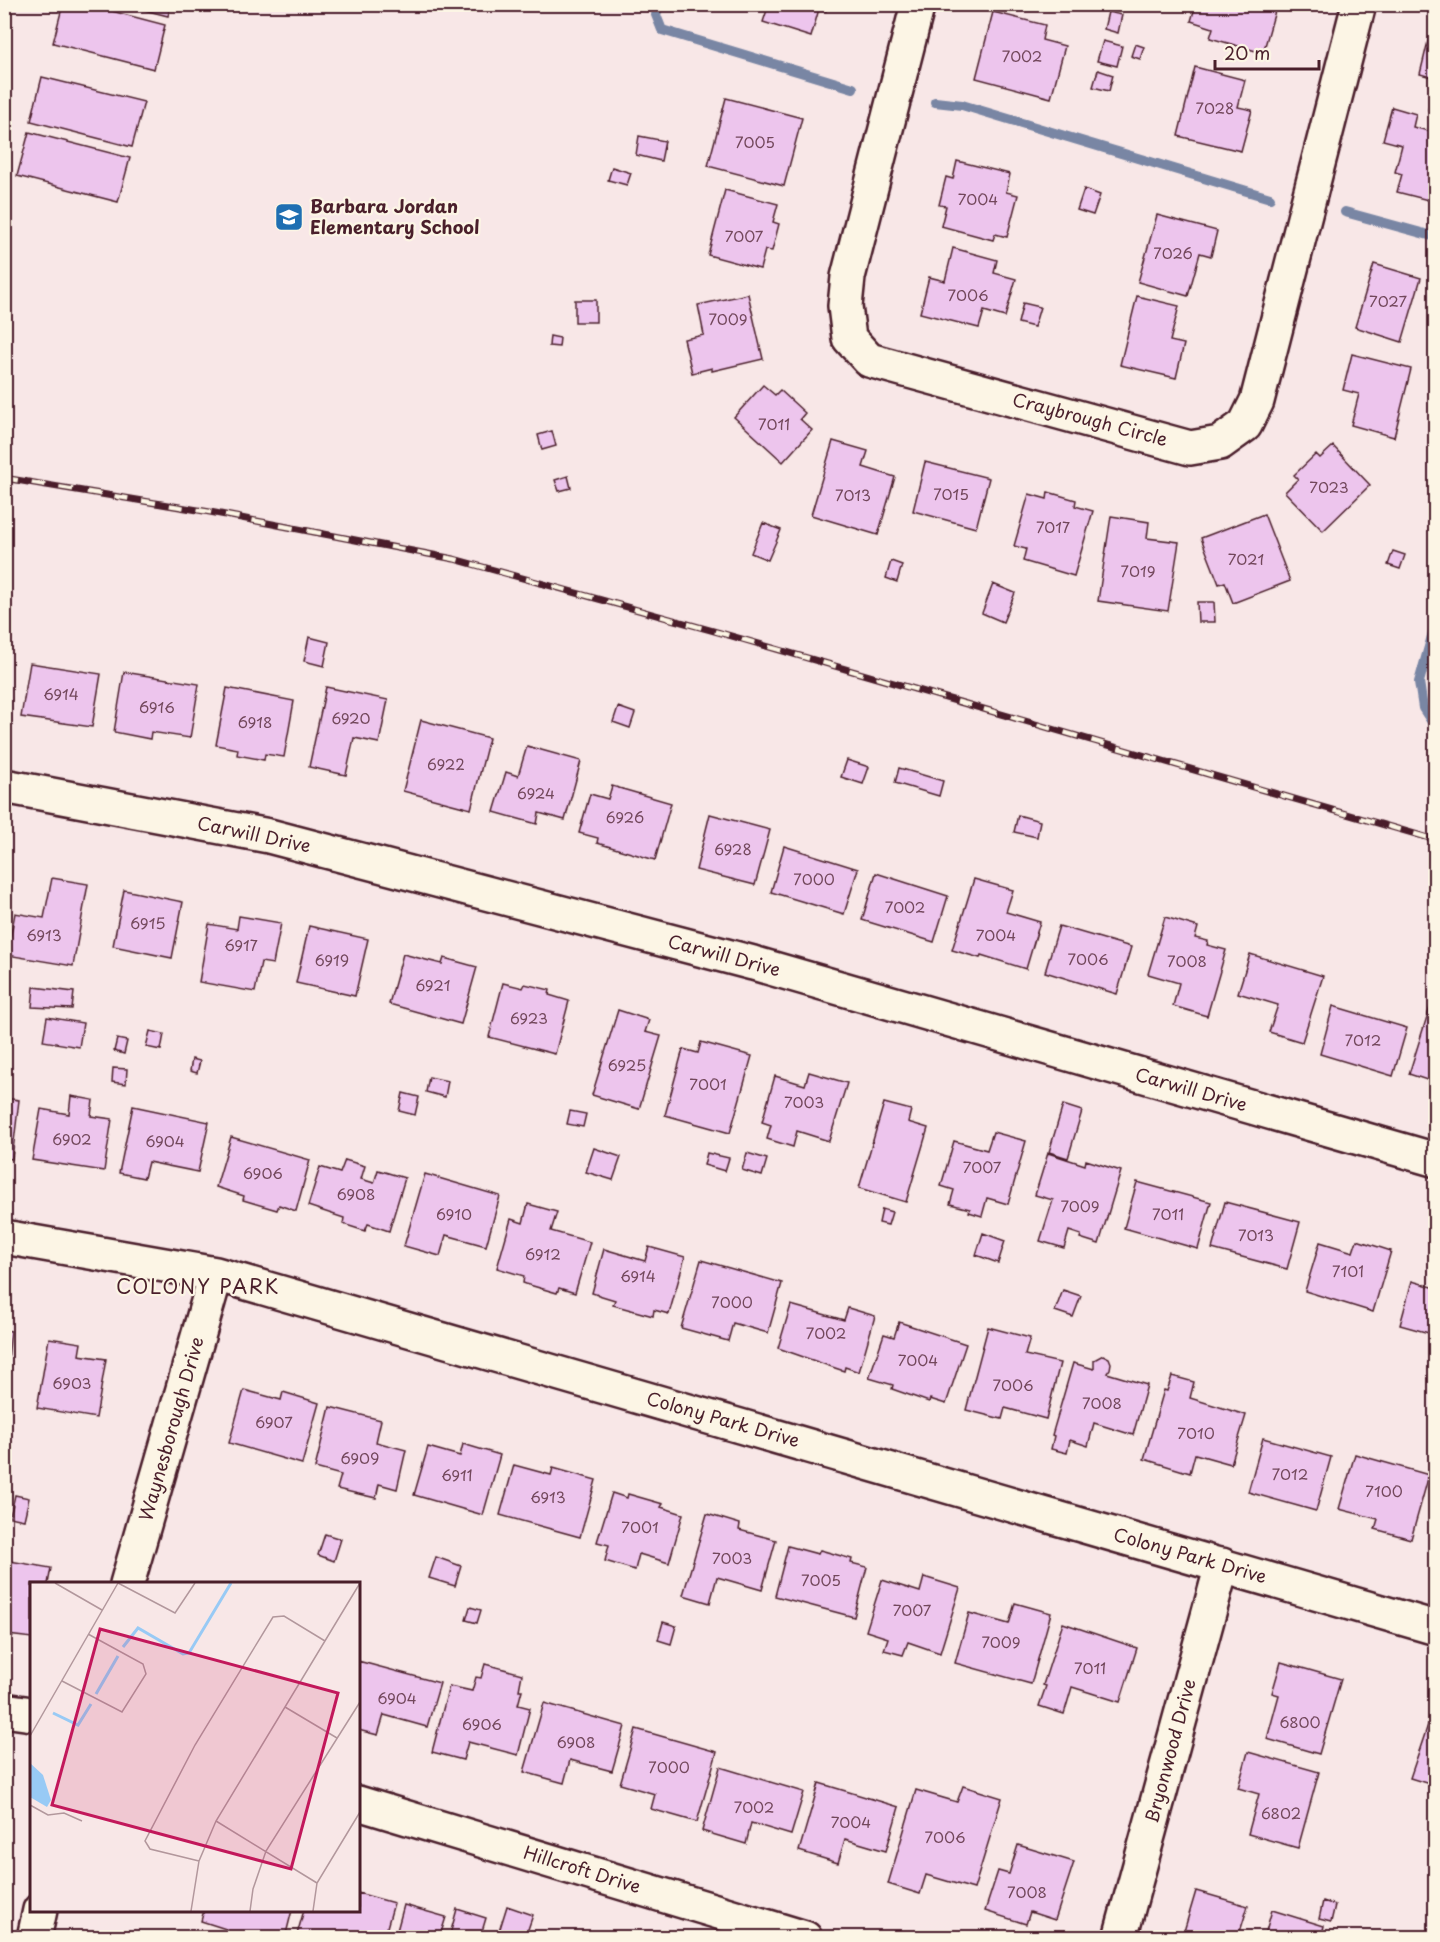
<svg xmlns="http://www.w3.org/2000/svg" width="1440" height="1942" font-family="'Playpen Sans',sans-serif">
<rect width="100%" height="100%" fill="#f8e7e7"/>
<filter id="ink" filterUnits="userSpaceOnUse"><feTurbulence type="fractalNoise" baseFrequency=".0167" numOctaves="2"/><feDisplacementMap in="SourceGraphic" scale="12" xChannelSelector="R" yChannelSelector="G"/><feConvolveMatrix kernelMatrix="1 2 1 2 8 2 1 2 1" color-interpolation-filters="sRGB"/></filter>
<g filter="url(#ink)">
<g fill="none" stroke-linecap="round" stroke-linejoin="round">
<path stroke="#7986a4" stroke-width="10" d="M 659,4 L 656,15 L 662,30 L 853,88
M 935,102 L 962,105 L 1270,198
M 1345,212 L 1436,237
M 1436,622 L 1419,682 L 1423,708 L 1436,728"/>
</g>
<path fill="#edc5ed" stroke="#4a1f2b" stroke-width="1.5" d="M 63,4 L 85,4 L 165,25 L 154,69 L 53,43 Z
M 121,4 L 171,4 L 168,16 Z
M 769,4 L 828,4 L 826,11 L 819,9 L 811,37 L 763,22 Z
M 1196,4 L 1277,4 L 1263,53 L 1210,38 L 1213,28 L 1191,21 Z
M 993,12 L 1045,25 L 1042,40 L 1065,46 L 1051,98 L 976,78 Z
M 1108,12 L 1122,15 L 1118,33 L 1104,29 Z
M 1429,37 L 1436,38 L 1436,112 L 1428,110 L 1435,78 L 1420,74 Z
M 1103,41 L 1122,46 L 1117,66 L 1097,61 Z
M 1135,44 L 1144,47 L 1140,59 L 1131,56 Z
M 1195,67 L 1245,80 L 1238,107 L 1252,110 L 1241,151 L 1178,136 Z
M 1098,70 L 1113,75 L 1109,91 L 1093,87 Z
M 42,77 L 144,102 L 132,147 L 31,121 Z
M 726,98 L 802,118 L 784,186 L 708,166 Z
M 1392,107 L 1416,114 L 1413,127 L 1436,133 L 1436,202 L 1397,192 L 1402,174 L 1395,172 L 1402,145 L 1383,140 Z
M 29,132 L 130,158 L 118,202 L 17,176 Z
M 639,136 L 665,141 L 661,161 L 636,155 Z
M 957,161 L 1010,174 L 1006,192 L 1018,195 L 1007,237 L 995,234 L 993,240 L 941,226 L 946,206 L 939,205 L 946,177 L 953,179 Z
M 612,167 L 631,173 L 627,185 L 608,180 Z
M 1084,189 L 1100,195 L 1093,215 L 1077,210 Z
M 725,190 L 778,204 L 773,222 L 779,224 L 772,251 L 765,250 L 760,269 L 708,255 Z
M 1157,215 L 1217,231 L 1211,256 L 1200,253 L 1188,296 L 1138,282 Z
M 953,248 L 997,260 L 994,273 L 1016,279 L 1005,317 L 984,311 L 979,328 L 920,313 L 929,277 L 945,281 Z
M 1374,264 L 1421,278 L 1402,342 L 1355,327 Z
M 748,294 L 763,359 L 712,371 L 712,368 L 692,373 L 684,339 L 704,335 L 698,305 Z
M 1137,296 L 1179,306 L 1170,341 L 1184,344 L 1176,378 L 1120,365 Z
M 575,300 L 596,300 L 596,322 L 575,322 Z
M 1023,303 L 1040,307 L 1034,327 L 1018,323 Z
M 550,336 L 560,338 L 559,347 L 549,346 Z
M 1352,354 L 1411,369 L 1394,437 L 1351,425 L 1359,394 L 1343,390 Z
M 763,385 L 775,395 L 780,390 L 805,413 L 800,419 L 812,430 L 783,462 L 734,417 Z
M 552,431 L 556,446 L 542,450 L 538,435 Z
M 833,441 L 868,451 L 863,467 L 895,477 L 878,535 L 811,515 Z
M 1333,446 L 1370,485 L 1323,531 L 1285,492 L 1298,479 L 1294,475 L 1316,454 L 1320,458 Z
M 925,462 L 989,478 L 976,528 L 913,511 Z
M 568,476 L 571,488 L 559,491 L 555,480 Z
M 1048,492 L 1076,500 L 1075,506 L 1093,511 L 1074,576 L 1023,561 L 1026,549 L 1014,546 L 1029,494 L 1047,499 Z
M 1264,514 L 1290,581 L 1233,603 L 1225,582 L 1219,584 L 1201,538 Z
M 1111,516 L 1149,522 L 1147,538 L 1179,542 L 1168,611 L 1098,601 Z
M 763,523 L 781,530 L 768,560 L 751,553 Z
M 1393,551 L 1405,555 L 1400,569 L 1388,565 Z
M 891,561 L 902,565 L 897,582 L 886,578 Z
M 993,584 L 1015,593 L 1003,622 L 982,613 Z
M 1197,602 L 1214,602 L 1215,622 L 1198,622 Z
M 309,637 L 329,642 L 324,666 L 304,661 Z
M 30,663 L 101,674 L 92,727 L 21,717 Z
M 124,672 L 199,684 L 190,738 L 151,732 L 150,739 L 114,732 Z
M 326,687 L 388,700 L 379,743 L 354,738 L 346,775 L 309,767 Z
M 227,688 L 294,701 L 284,757 L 265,754 L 264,760 L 237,755 L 238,749 L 216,745 Z
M 618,707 L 635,713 L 630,728 L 613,722 Z
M 421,720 L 489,738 L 471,809 L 403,791 Z
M 527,746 L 581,761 L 565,820 L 539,813 L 537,824 L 494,812 L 506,772 L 518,776 Z
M 847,760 L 869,767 L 863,784 L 841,777 Z
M 899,768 L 943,781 L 939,796 L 895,783 Z
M 612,786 L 671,803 L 655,860 L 597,843 L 598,838 L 579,833 L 590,794 L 608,799 Z
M 710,814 L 770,830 L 755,885 L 696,870 Z
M 1018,815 L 1040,821 L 1037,837 L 1014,832 Z
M 784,846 L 858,869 L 844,914 L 771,892 Z
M 876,873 L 948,896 L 934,942 L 862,920 Z
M 52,878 L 88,884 L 73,966 L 7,955 L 15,913 L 44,918 Z
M 974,879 L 1013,890 L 1006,912 L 1040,922 L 1026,969 L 981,955 L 980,958 L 952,950 Z
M 124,890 L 183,902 L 172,958 L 113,946 Z
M 239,916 L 281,923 L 273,964 L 261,962 L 255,992 L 199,982 L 209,924 L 237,929 Z
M 1165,917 L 1198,927 L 1195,938 L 1208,941 L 1207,945 L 1226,950 L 1207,1016 L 1173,1006 L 1179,983 L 1148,974 Z
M 309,926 L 368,939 L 355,996 L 296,983 Z
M 1059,926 L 1131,947 L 1117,994 L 1045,972 Z
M 403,954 L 442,964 L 444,958 L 477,967 L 461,1024 L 389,1004 Z
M 1250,954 L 1323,976 L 1302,1042 L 1269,1032 L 1278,1005 L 1238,993 Z
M 503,983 L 523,988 L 525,984 L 550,990 L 549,995 L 569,1001 L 555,1054 L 489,1037 Z
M 34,987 L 74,992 L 72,1009 L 32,1007 Z
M 1436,988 L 1436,1083 L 1409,1074 Z
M 1333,1006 L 1407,1028 L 1393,1076 L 1320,1054 Z
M 618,1010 L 649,1020 L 645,1032 L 661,1036 L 639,1109 L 592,1095 Z
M 47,1017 L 83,1023 L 79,1047 L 43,1041 Z
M 150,1031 L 164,1034 L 161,1050 L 146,1047 Z
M 117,1039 L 127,1041 L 124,1054 L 114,1051 Z
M 701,1042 L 752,1056 L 730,1133 L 665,1115 L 683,1049 L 698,1053 Z
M 192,1059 L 200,1061 L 197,1073 L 190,1071 Z
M 113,1068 L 127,1069 L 126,1084 L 112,1082 Z
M 809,1072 L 847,1083 L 829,1141 L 797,1131 L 793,1147 L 767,1139 L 771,1125 L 762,1122 L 775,1076 L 805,1085 Z
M 429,1077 L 448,1081 L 445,1097 L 426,1092 Z
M 403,1093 L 419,1097 L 415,1115 L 399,1111 Z
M 71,1096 L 93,1100 L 91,1116 L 112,1119 L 104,1171 L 32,1160 L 41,1109 L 69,1114 Z
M 4,1098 L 19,1100 L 12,1159 L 4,1158 Z
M 884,1103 L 911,1110 L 908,1122 L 928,1128 L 906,1202 L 859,1188 Z
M 1063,1105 L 1082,1111 L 1068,1158 L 1049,1152 Z
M 133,1106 L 209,1122 L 198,1172 L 148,1162 L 144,1178 L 119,1173 Z
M 570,1111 L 586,1114 L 583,1127 L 567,1124 Z
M 993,1132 L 1026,1141 L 1008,1204 L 987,1198 L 982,1216 L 969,1212 L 970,1209 L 950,1204 L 954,1190 L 941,1186 L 954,1141 L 987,1150 Z
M 231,1137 L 310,1160 L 296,1211 L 279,1205 L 277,1210 L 243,1200 L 244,1196 L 216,1187 Z
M 594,1148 L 621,1157 L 613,1180 L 586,1172 Z
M 707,1153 L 729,1158 L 725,1171 L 704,1165 Z
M 747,1153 L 767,1159 L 762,1176 L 742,1170 Z
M 1048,1153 L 1085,1165 L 1086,1160 L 1121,1171 L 1099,1244 L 1080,1238 L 1081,1235 L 1069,1231 L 1064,1248 L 1040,1241 L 1053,1200 L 1035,1195 Z
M 345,1160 L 365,1166 L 361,1179 L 374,1183 L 378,1170 L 405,1178 L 389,1231 L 368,1224 L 365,1231 L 343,1224 L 344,1218 L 308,1206 L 320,1167 L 340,1173 Z
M 425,1174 L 500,1196 L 486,1246 L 446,1235 L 440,1256 L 404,1246 Z
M 1137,1182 L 1211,1202 L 1198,1249 L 1124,1228 Z
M 1225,1202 L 1300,1222 L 1287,1269 L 1212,1249 Z
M 528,1204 L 557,1212 L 551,1231 L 590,1242 L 575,1293 L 559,1288 L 557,1293 L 526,1284 L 523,1283 L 524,1276 L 497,1268 L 511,1219 L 523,1223 Z
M 882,1209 L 892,1212 L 888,1225 L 879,1223 Z
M 983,1233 L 1005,1241 L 998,1263 L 976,1255 Z
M 1357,1240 L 1391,1251 L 1373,1312 L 1305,1291 L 1320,1242 L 1353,1252 Z
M 649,1247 L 685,1257 L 669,1314 L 654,1310 L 653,1316 L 613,1305 L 615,1300 L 592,1293 L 604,1249 L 645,1261 Z
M 701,1260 L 782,1283 L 768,1333 L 733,1323 L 728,1341 L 681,1328 Z
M 1412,1281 L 1436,1288 L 1436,1335 L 1400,1325 Z
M 1063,1290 L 1081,1296 L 1073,1317 L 1055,1311 Z
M 791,1305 L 844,1320 L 848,1308 L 875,1316 L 859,1372 L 845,1367 L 844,1371 L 835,1368 L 778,1348 Z
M 899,1322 L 966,1344 L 946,1404 L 930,1399 L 929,1402 L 892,1389 L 893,1385 L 869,1378 L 884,1334 L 894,1337 Z
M 988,1327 L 1030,1338 L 1025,1355 L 1060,1363 L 1046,1419 L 1005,1408 L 1002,1419 L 966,1410 Z
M 4,1330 L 11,1331 L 5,1388 L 4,1388 Z
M 49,1338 L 81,1343 L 79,1355 L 106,1359 L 96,1418 L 37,1408 Z
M 1103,1355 L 1109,1358 L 1111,1363 L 1110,1369 L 1107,1373 L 1147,1385 L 1133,1435 L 1094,1423 L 1088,1446 L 1070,1440 L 1067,1453 L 1051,1449 L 1054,1436 L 1052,1435 L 1073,1363 L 1094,1369 L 1094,1360 Z
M 1172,1376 L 1194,1382 L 1190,1398 L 1246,1415 L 1231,1464 L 1195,1454 L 1190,1473 L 1144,1459 L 1164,1390 L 1167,1391 Z
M 244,1390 L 281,1400 L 283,1392 L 319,1403 L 302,1464 L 229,1443 Z
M 330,1407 L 381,1420 L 376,1442 L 406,1450 L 397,1489 L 379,1484 L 376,1498 L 337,1489 L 341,1475 L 315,1468 Z
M 1263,1438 L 1331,1457 L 1316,1511 L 1248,1492 Z
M 463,1444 L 500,1455 L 483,1515 L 414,1495 L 428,1447 L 460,1456 Z
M 1355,1454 L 1429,1475 L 1411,1539 L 1375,1529 L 1378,1519 L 1339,1509 Z
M 514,1465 L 551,1475 L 553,1468 L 596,1480 L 580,1537 L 500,1515 Z
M 612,1493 L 627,1498 L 628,1494 L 663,1504 L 661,1507 L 683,1514 L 669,1563 L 639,1554 L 635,1570 L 605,1561 L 609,1545 L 597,1542 Z
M 15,1495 L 29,1498 L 24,1520 L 10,1517 Z
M 707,1514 L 740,1524 L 739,1530 L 776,1540 L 762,1590 L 717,1577 L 710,1603 L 683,1595 Z
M 325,1534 L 341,1539 L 334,1561 L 318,1555 Z
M 788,1546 L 818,1554 L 820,1550 L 852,1559 L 851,1563 L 867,1567 L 854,1617 L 775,1596 Z
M 436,1557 L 461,1566 L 455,1586 L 429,1578 Z
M 4,1560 L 51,1568 L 48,1584 L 32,1584 L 32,1638 L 8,1635 L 10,1623 L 4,1622 Z
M 924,1577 L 960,1588 L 940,1653 L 908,1642 L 903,1655 L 884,1650 L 888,1638 L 866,1631 L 882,1580 L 920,1592 Z
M 1015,1603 L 1051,1613 L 1031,1684 L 955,1663 L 969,1613 L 1009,1624 Z
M 470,1607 L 481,1610 L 477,1623 L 466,1620 Z
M 663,1622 L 676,1626 L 671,1644 L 658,1640 Z
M 1063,1623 L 1137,1648 L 1120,1702 L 1072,1687 L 1064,1714 L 1039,1706 L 1046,1686 L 1043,1685 Z
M 358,1661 L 440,1683 L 427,1727 L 384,1715 L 378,1735 L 358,1730 Z
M 1281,1662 L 1341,1679 L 1319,1754 L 1267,1739 L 1279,1695 L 1272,1693 Z
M 485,1664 L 522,1674 L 519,1690 L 522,1690 L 518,1705 L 530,1708 L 518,1755 L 468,1742 L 463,1760 L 432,1752 L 449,1686 L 472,1691 L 476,1677 L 481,1678 Z
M 544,1703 L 625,1726 L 612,1771 L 570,1760 L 564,1783 L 524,1772 Z
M 1429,1722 L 1436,1724 L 1436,1786 L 1410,1778 Z
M 636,1729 L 717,1752 L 697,1822 L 651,1809 L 655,1794 L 620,1784 Z
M 1248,1752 L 1319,1772 L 1298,1848 L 1248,1834 L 1259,1794 L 1238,1788 Z
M 720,1767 L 804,1792 L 791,1835 L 751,1823 L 746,1844 L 702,1831 Z
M 819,1783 L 899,1807 L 886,1851 L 845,1839 L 838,1863 L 799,1851 Z
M 963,1786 L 1002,1798 L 974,1889 L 926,1875 L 920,1894 L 888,1884 L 916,1790 L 957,1802 Z
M 1018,1845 L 1074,1862 L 1055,1920 L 1030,1912 L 1026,1924 L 985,1911 L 998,1871 L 1009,1874 Z
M 1196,1891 L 1248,1906 L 1238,1938 L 1182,1938 Z
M 358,1893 L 394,1903 L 384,1938 L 296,1938 L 304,1910 L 358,1910 Z
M 1323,1901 L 1335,1905 L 1331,1922 L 1319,1919 Z
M 404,1905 L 446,1917 L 440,1936 L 444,1938 L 395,1938 Z
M 507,1906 L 533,1915 L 525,1938 L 497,1938 Z
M 457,1909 L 486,1918 L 480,1938 L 449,1938 Z
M 204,1910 L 292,1910 L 285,1938 L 261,1938 L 244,1932 L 242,1938 L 223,1938 L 226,1929 L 201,1921 Z
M 1272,1910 L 1324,1926 L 1321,1938 L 1264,1938 Z"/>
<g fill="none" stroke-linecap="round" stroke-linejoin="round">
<g stroke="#4a1f2b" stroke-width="38">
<path id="minor" d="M 918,4 L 848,277 L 845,306 L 849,338 L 869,360 L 1190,448 L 1220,443 L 1245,425 L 1257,401 L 1359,4
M 4,786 L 269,836 L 753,963 L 1436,1160
M 4,1237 L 216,1274 L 1436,1628
M 127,1584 L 216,1274
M 4,1710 L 32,1714
M 358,1803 L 805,1938
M 34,1938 L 40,1910
M 1120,1938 L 1222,1565"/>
</g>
<use href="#minor" stroke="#fcf5e5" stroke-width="33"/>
<g stroke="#4a1f2b" stroke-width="7">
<path id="rail" d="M 4,478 L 210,512 L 454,559 L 721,633 L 1436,840"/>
</g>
<use href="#rail" stroke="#fcf5e5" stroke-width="4.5" stroke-dasharray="14" stroke-linecap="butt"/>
</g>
</g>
<defs>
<g id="school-square" transform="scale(1.5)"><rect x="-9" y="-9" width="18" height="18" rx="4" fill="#1f6fb2" stroke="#fcf5e5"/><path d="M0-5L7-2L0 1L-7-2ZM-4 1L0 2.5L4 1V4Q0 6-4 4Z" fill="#fff"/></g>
</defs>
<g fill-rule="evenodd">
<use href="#school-square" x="289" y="217"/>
</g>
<g text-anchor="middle" stroke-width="4.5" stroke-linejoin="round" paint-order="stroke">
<g font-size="15" fill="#73485c">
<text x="1022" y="62">7002</text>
<text x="1215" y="114">7028</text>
<text x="755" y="148">7005</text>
<text x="978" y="205">7004</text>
<text x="744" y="242">7007</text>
<text x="1173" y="259">7026</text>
<text x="968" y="301">7006</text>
<text x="1388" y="307">7027</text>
<text x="728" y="325">7009</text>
<text x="774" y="430">7011</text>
<text x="1329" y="493">7023</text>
<text x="951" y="500">7015</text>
<text x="853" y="501">7013</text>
<text x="1053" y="533">7017</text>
<text x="1246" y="565">7021</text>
<text x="1138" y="577">7019</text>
<text x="61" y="700">6914</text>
<text x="157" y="713">6916</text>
<text x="351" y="724">6920</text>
<text x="255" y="728">6918</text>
<text x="446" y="770">6922</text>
<text x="536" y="799">6924</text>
<text x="625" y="823">6926</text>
<text x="733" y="855">6928</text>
<text x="814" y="885">7000</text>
<text x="905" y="913">7002</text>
<text x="148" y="929">6915</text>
<text x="44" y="941">6913</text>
<text x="996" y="941">7004</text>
<text x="241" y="951">6917</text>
<text x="1088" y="965">7006</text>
<text x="332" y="966">6919</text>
<text x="1187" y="967">7008</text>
<text x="433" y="991">6921</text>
<text x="529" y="1024">6923</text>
<text x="1363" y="1046">7012</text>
<text x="627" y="1071">6925</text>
<text x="708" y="1090">7001</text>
<text x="804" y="1108">7003</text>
<text x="72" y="1145">6902</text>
<text x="165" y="1147">6904</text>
<text x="982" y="1173">7007</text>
<text x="263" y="1179">6906</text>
<text x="356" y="1200">6908</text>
<text x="1080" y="1212">7009</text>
<text x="454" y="1220">6910</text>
<text x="1168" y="1220">7011</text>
<text x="1256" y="1241">7013</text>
<text x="543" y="1260">6912</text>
<text x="1348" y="1277">7101</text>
<text x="638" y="1282">6914</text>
<text x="732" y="1308">7000</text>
<text x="826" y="1339">7002</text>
<text x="918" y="1366">7004</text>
<text x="72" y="1389">6903</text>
<text x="1013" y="1391">7006</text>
<text x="1102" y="1409">7008</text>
<text x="274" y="1428">6907</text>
<text x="1196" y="1439">7010</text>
<text x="360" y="1464">6909</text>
<text x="1290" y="1480">7012</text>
<text x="457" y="1481">6911</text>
<text x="1384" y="1497">7100</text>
<text x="548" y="1503">6913</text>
<text x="640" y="1533">7001</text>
<text x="732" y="1564">7003</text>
<text x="821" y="1586">7005</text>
<text x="912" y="1616">7007</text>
<text x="1001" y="1648">7009</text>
<text x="1090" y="1674">7011</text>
<text x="397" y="1704">6904</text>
<text x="1300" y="1728">6800</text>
<text x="482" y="1730">6906</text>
<text x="576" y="1748">6908</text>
<text x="669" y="1773">7000</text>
<text x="754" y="1813">7002</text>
<text x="1281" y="1819">6802</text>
<text x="851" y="1828">7004</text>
<text x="945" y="1843">7006</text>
<text x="1027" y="1898">7008</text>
</g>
<g font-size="18" font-weight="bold" fill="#4a1f2b" stroke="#fcf5e5" text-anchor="start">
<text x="310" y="213">Barbara Jordan<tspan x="310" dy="21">Elementary School</tspan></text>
</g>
<g font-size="18" fill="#4a1f2b" stroke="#fcf5e5">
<text transform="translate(1090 420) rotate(15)" y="6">Craybrough Circle</text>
<text transform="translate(254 835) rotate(12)" y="6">Carwill Drive</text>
<text transform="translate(724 956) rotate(15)" y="6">Carwill Drive</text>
<text transform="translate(1191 1090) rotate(16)" y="6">Carwill Drive</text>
<text transform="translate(723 1420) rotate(16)" y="6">Colony Park Drive</text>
<text transform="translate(172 1429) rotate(-74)" y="6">Waynesborough Drive</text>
<text transform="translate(1190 1556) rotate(16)" y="6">Colony Park Drive</text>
<text transform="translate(1171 1751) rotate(-75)" y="6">Bryonwood Drive</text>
<text transform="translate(582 1870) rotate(17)" y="6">Hillcroft Drive</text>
</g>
<g font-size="20" letter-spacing="1.5" fill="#4a1f2b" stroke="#fcf5e5">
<text x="198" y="1294">COLONY PARK</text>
</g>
</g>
<g transform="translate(30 1582)">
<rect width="330" height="330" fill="#f8e7e7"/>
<path d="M 0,181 L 13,193 L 21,218 L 17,225 L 0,215 Z" fill="#98caf5"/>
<path fill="none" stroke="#98caf5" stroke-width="3" d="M 93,65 L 108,46 L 153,72 L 159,71 L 201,1M 66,112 L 88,74M 23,131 L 48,143 L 61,122"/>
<path fill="none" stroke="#b2979c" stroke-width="1.5" d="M 25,1 L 72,28M 88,1 L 145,31 L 165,1M 32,99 L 92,130 L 116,92 L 113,82 L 58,52M 255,125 L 307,156M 0,154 L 88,1M 0,223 L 18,233 L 34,231 L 52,239M 186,239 L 287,301M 169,279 L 120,267 L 115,259 L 165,163 L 243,35 L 254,34 L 295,59M 161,329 L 169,279 L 186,239 L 330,1M 220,329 L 223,307 L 236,269 L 330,120M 283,329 L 287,301 L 330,230"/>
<path fill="#c2185b" fill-opacity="0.15" stroke="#c2185b" stroke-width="3" d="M 70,47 L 308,111 L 261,287 L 22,223 Z"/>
<rect width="330" height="330" fill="none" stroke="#4a1f2b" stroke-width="3"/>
</g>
<rect width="1440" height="1942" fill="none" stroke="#fcf5e5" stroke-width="24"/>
<rect x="12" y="12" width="1416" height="1918" fill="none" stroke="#4a1f2b" stroke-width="2" filter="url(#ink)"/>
<path d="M1215 60v9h104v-9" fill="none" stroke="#4a1f2b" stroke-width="3"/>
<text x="1224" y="60" font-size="18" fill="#4a1f2b" stroke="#fcf5e5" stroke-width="4.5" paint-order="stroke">20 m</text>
</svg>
